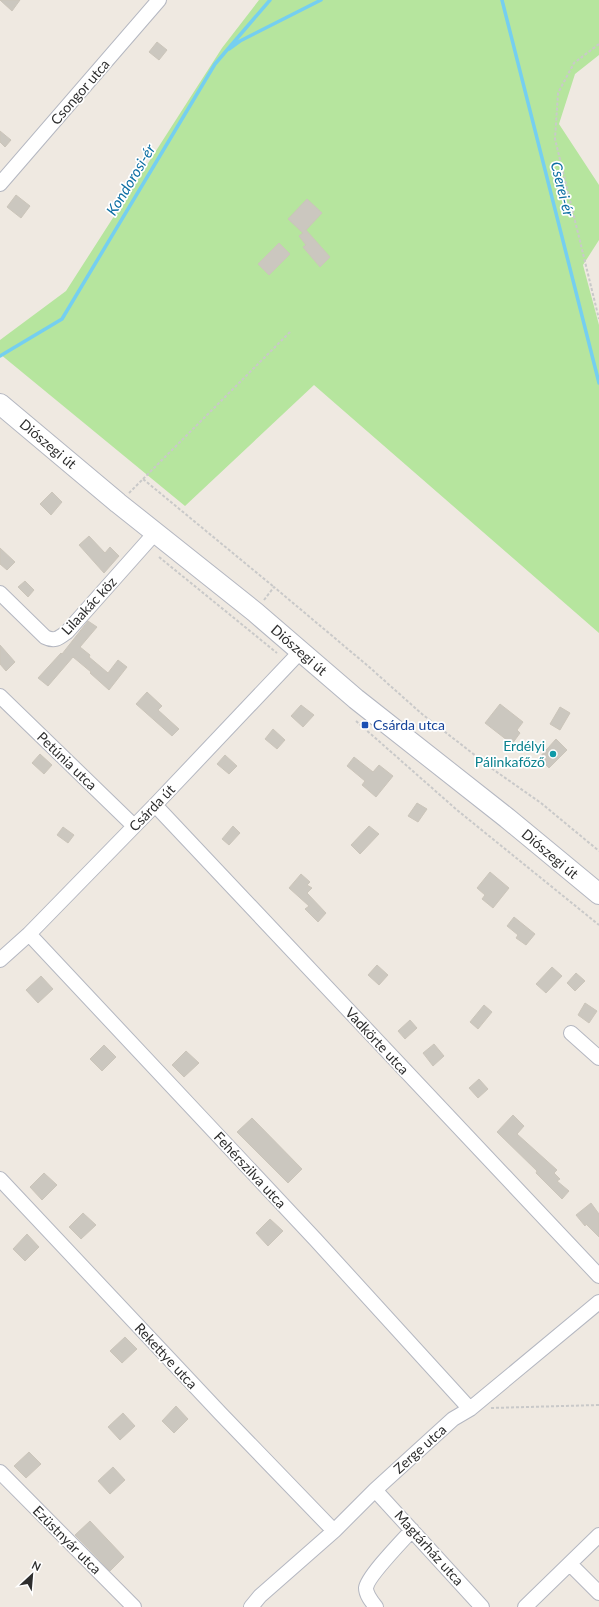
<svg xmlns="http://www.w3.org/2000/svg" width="599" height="1607" font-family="Lato,sans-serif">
<rect width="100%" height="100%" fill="#efe9e1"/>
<path fill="#b6e59e" d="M 259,0 L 599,0 L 599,55 L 575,74 L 559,124 L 599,185 L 599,240 L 583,265 L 599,325 L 599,633 L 314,385 L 185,506 L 0,354 L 0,340 L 66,291 L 222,48 Z"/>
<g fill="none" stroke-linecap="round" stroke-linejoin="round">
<path stroke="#75cff0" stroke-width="3.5" d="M 502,0 L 599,383
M 229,49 L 240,41 L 321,0
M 0,356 L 62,319 L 215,64 L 270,0"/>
</g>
<path fill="#cbc7bf" stroke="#cbc5ba" d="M 0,0 L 20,0 L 12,11 Z
M 157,42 L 167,50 L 159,60 L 149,52 Z
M 0,131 L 11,140 L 5,147 L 0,142 Z
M 16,195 L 30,206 L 21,218 L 7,207 Z
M 307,199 L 322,213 L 306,230 L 330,257 L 320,267 L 303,247 L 306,245 L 299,236 L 303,233 L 288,219 Z
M 279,243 L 290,254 L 269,275 L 258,264 Z
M 52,492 L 62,502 L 51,515 L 40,504 Z
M 89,536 L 105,553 L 110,547 L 119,556 L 104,573 L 79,545 Z
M 0,548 L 15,562 L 7,570 L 0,564 Z
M 25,581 L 34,590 L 28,597 L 18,587 Z
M 88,621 L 97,627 L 80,647 L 90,655 L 89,657 L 108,673 L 118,660 L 127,667 L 109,690 L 90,673 L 91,672 L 73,657 L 48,686 L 38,678 L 61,653 L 62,654 Z
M 0,645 L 15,662 L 6,671 L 0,664 Z
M 147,692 L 162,706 L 158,710 L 179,729 L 172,736 L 136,704 Z
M 500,704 L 523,722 L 517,730 L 520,733 L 512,744 L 485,723 Z
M 301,705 L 314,715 L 303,727 L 291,716 Z
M 560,707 L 570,713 L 560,730 L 550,724 Z
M 273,729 L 285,740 L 277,749 L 265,739 Z
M 556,739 L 567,750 L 549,768 L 539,758 Z
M 40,754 L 52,765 L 44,774 L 32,763 Z
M 225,755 L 237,766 L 229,774 L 217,764 Z
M 354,757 L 373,772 L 379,765 L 393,776 L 376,797 L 362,785 L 365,781 L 347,766 Z
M 417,803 L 427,809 L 418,822 L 408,816 Z
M 233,826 L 240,833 L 229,845 L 222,839 Z
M 369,826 L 379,834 L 360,854 L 351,845 Z
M 63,827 L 74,835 L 68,843 L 57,835 Z
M 490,872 L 509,888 L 493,908 L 482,899 L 485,895 L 477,888 Z
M 301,874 L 310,882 L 307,885 L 312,888 L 307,893 L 326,913 L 318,922 L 305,909 L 309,906 L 289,888 Z
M 514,917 L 535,934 L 526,945 L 516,938 L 518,935 L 507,926 Z
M 377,965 L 388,975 L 379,985 L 368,975 Z
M 552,967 L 562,976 L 546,993 L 536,984 Z
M 576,973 L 585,981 L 575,991 L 567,983 Z
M 41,976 L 53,989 L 38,1003 L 26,990 Z
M 585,1003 L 597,1011 L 589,1023 L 578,1015 Z
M 484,1005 L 492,1012 L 478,1029 L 470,1022 Z
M 410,1020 L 417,1028 L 405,1039 L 398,1031 Z
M 434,1044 L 444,1056 L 433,1066 L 423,1053 Z
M 104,1045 L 116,1057 L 102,1071 L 90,1059 Z
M 186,1051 L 199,1063 L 184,1077 L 172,1065 Z
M 479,1079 L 488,1089 L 478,1098 L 469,1088 Z
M 513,1115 L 524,1126 L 517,1134 L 557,1170 L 554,1173 L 560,1179 L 557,1181 L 569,1191 L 562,1199 L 536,1173 L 537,1171 L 497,1132 Z
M 252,1118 L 302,1169 L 288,1183 L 237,1132 Z
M 44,1173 L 57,1185 L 42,1200 L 30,1187 Z
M 591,1203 L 599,1214 L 599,1237 L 586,1224 L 585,1226 L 576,1215 Z
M 83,1213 L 96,1225 L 81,1239 L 69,1227 Z
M 270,1219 L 283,1231 L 268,1246 L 256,1233 Z
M 27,1234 L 39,1247 L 25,1261 L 13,1249 Z
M 125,1337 L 137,1349 L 122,1363 L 110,1351 Z
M 176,1406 L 188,1419 L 174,1433 L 162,1421 Z
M 123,1413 L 135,1426 L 120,1440 L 108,1427 Z
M 29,1452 L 41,1464 L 26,1478 L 14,1466 Z
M 113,1467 L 125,1480 L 110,1494 L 98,1481 Z
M 90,1521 L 124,1557 L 110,1571 L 75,1535 Z"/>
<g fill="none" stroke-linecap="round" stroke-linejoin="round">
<g stroke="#b4b7c1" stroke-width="16">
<path id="street" d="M 0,184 L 159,0
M 0,593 L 45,637 C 55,642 59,638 67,632 L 155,533
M 0,696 L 134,826
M 155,805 L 599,1276
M 29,934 L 315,1239 L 470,1409
M 0,960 L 29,934 L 155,805 L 300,652
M 571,1033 L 599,1058
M 0,1179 L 221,1414 L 334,1531
M 0,1472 L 134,1607
M 375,1490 L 482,1607
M 570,1564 L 599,1593
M 251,1607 L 260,1596 L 334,1531 L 375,1490 L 453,1419 L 470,1409 L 599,1302
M 376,1607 C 372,1602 366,1595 366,1588 C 367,1577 403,1540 412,1530
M 525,1607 L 599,1535"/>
</g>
<g stroke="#b4b7c1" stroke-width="22">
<path id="secondary" d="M 0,404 L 118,503 L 255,612 L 356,699 L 507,818 L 599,894"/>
</g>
<path stroke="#c9c9c9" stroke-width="2" stroke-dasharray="3 2" stroke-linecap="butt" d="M 599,44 L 574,63 L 558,93 L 555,139 L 599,319
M 143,479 L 290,332
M 129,493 L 143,479 L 274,587
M 159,557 L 277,653
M 264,600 L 274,587 L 368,666 L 422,714 L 494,770 L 541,803 L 599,851
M 356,721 L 457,810 L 599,925
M 491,1408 L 599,1405"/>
<use href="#street" stroke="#fff" stroke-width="14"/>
<use href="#secondary" stroke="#fff" stroke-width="20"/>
</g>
<rect fill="#1a4fb4" stroke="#fff" stroke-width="1.5" x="361" y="721" width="8" height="8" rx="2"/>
<circle fill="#0f9aa8" stroke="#fff" stroke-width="1.5" cx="553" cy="754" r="4"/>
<g text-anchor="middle" stroke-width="3.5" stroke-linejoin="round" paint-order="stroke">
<g font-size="14" fill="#2e2e2e" stroke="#fff">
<text transform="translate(80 92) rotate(-49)" y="5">Csongor utca</text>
<text transform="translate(48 444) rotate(40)" y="5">Diószegi út</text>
<text transform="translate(89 606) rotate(-47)" y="5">Lilaakác köz</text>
<text transform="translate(299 650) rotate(41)" y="5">Diószegi út</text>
<text transform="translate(67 761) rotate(44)" y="5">Petúnia utca</text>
<text transform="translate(152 808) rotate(-46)" y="5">Csárda út</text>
<text transform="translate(550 854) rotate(40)" y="5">Diószegi út</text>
<text transform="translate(377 1041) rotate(47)" y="5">Vadkörte utca</text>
<text transform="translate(250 1170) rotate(47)" y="5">Fehérszilva utca</text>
<text transform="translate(166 1356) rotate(47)" y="5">Rekettye utca</text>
<text transform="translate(420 1449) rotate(-42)" y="5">Zerge utca</text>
<text transform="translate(67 1540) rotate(45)" y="5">Ezüstnyár utca</text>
<text transform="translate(429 1548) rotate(48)" y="5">Magtárház utca</text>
</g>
<g font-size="14" fill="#164399" stroke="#fff" text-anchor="start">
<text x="373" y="730">Csárda utca</text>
</g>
<g font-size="14" fill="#0d838f" stroke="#fff" text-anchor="end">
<text x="545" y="751">Erdélyi<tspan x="545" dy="16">Pálinkafőző</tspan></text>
</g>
<g font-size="15" font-style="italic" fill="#0d6fa3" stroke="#fff">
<text transform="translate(131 180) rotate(-59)" y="5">Kondorosi-ér</text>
<text transform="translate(562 189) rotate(76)" y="5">Cserei-ér</text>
</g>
</g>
<g transform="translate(32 1575) rotate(26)" stroke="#ffffff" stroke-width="3" paint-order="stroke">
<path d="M0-3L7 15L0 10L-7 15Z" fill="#2e2e2e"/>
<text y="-6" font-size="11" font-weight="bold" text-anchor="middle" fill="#2e2e2e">N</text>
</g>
</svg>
